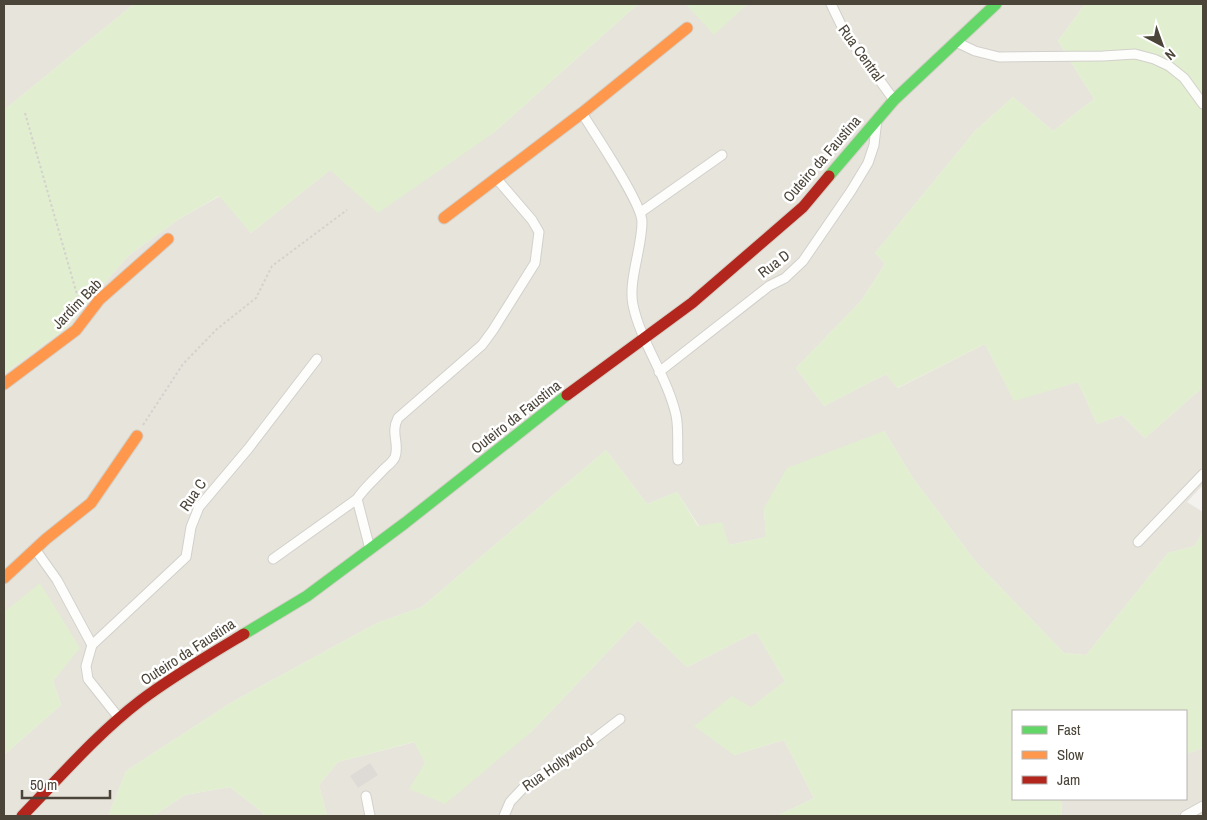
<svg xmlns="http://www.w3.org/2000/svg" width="1207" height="820" font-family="'Archivo Narrow',sans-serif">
<rect width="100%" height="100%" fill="#f4f2ee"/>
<path fill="#e7e4dc" d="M 4,4 L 134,4 L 4,110 Z
M 638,4 L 686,4 L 714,34 L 747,4 L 1085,4 L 1058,41 L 1094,99 L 1053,131 L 1013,97 L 975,131 L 875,253 L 885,264 L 861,301 L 796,368 L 824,406 L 886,374 L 898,388 L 985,344 L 1014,400 L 1078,382 L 1097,424 L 1122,415 L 1145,438 L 1203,387 L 1203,485 L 1187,502 L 1203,512 L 1203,531 L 1195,546 L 1168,553 L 1086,655 L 1064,653 L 975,561 L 913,478 L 884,431 L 764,508 L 766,537 L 729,545 L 699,526 L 677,492 L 647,504 L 606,450 L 422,607 L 377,623 L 232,702 L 126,771 L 108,816 L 4,816 L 4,755 L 61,705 L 53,681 L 79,648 L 4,612 L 4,374 L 65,329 L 128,256 L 179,219 L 220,196 L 251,233 L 330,170 L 492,134 Z
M 638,620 L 687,667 L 756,632 L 785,681 L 751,708 L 734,755 L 784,740 L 814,798 L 777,816 L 327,816 L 319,785 L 338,762 L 415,742 L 425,763 L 531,732 Z
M 1203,748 L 1203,816 L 1062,816 L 1061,799 L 1186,799 L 1186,754 Z
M 230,787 L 262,812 L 264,816 L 153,816 L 185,795 Z"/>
<path fill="#e1eecf" d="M 134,4 L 638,4 L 492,134 L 378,213 L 330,170 L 251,233 L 219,196 L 179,219 L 128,256 L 65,329 L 4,374 L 4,110 Z
M 686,4 L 747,4 L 714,35 Z
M 1085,4 L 1203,4 L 1203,387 L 1145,438 L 1122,415 L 1097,424 L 1078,382 L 1014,401 L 985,344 L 897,388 L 886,374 L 824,406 L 796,368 L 861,301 L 885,264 L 875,253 L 975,131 L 1013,97 L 1053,131 L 1094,99 L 1058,41 Z
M 884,431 L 913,478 L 975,561 L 1064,653 L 1086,655 L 1168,553 L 1195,546 L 1203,531 L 1203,748 L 1186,754 L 1186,711 L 1013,711 L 1013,799 L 1061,799 L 1062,816 L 777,816 L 814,798 L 784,740 L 734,755 L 694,726 L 732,696 L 751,707 L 785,681 L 756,632 L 687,667 L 638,620 L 531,732 L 445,804 L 409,789 L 425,763 L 414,742 L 338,762 L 319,785 L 327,816 L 264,816 L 262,812 L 230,787 L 185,795 L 153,816 L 108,816 L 126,771 L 232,702 L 377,623 L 422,607 L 606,450 L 647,504 L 677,492 L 698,526 L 722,522 L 729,545 L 766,537 L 764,508 L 787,468 Z
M 40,583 L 80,648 L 53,681 L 61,705 L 4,755 L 4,612 Z"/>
<path fill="#dedbd6" d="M 370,763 L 378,775 L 358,788 L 350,776 Z"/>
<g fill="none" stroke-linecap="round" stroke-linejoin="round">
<g stroke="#d2d0cb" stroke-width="11">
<path id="street" d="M 831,4 L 844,31 L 894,100
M 956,42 L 975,51 L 999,57 L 1103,56 L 1135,54 L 1154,59 L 1169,66 L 1184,78 L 1203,104
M 582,113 C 594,133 642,203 642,222 C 642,248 628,281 633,305 C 641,343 667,376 676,415 C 679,429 677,446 678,460
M 641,212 L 722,155
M 659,372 L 769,286 L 785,278 L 803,261 L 851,191 L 868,163 L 874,145 L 877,119
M 1138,542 L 1203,474
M 35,549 L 57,580 L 92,645
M 370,549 L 357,499 C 364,488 375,479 384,469 C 387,466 393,462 395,457 C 400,444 390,433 398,418 L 482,345 L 493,330 L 535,263 L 539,232 L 532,220 L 496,178
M 273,559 L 357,499
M 119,718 L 88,679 L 86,666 L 92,645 L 186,557 L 191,527 L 199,507 L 248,449 L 317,359
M 366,796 L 370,816
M 504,816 L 510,802 L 526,785 L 581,749 L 620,719
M 1185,816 L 1203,806"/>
</g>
<g stroke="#d3cfc5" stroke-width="13">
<path id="fast" d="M 829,176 L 894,100 L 996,4
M 244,634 L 307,596 L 405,523 L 567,395"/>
</g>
<g stroke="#d3cfc5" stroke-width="13">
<path id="slow" d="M 444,218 L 582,113 L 687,28
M 4,384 L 76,330 L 99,300 L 168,239
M 4,578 L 46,539 L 91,503 L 137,436"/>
</g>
<g stroke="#d3cfc5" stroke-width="13">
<path id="jam" d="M 567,395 L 692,303 L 803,207 L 829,176
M 22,816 C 60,777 97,734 140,701 C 173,676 209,655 244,634"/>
</g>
<path stroke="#d3d2cc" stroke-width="2" stroke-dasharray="2.5 2.5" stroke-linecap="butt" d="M 25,113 L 80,305
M 143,425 L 183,364 L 217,329 L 256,298 L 272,266 L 347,210"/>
<use href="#street" stroke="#fdfdfc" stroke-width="9"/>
<use href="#fast" stroke="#63d668" stroke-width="11"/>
<use href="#slow" stroke="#ff974d" stroke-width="11"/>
<use href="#jam" stroke="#b3261e" stroke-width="11"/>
</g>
<g text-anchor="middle" stroke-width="5" stroke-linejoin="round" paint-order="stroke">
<g font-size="15" fill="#4b4439" stroke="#fff">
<text transform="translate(861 53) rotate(54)" y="5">Rua Central</text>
<text transform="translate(822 159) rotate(-49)" y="5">Outeiro da Faustina</text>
<text transform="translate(774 264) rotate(-37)" y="5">Rua D</text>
<text transform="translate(77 304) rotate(-46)" y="5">Jardim Bab</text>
<text transform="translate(516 417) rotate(-38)" y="5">Outeiro da Faustina</text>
<text transform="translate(193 495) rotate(-56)" y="5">Rua C</text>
<text transform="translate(188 652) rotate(-33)" y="5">Outeiro da Faustina</text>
<text transform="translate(558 764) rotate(-35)" y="5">Rua Hollywood</text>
</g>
</g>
<rect width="1207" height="820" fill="none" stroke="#4b4439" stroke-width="10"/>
<rect x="1012" y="710" width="175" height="90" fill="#ffffff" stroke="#b7b4b0"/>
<rect x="1022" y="726" width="25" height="8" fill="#63d668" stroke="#b7b4b0"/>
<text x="1057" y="735" font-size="15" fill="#4b4439">Fast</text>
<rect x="1022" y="751" width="25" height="8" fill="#ff974d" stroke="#b7b4b0"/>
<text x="1057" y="760" font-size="15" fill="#4b4439">Slow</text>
<rect x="1022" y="776" width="25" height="8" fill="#b3261e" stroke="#b7b4b0"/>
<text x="1057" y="785" font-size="15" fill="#4b4439">Jam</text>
<g transform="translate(1162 45) rotate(139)" stroke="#ffffff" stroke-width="4" paint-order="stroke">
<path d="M0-4L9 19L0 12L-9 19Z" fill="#4b4439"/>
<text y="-8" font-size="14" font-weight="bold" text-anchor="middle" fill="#4b4439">N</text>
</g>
<path d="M22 790v8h88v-8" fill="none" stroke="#4b4439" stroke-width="2.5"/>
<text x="30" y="790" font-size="15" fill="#4b4439" stroke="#ffffff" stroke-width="4" paint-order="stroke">50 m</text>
</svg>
